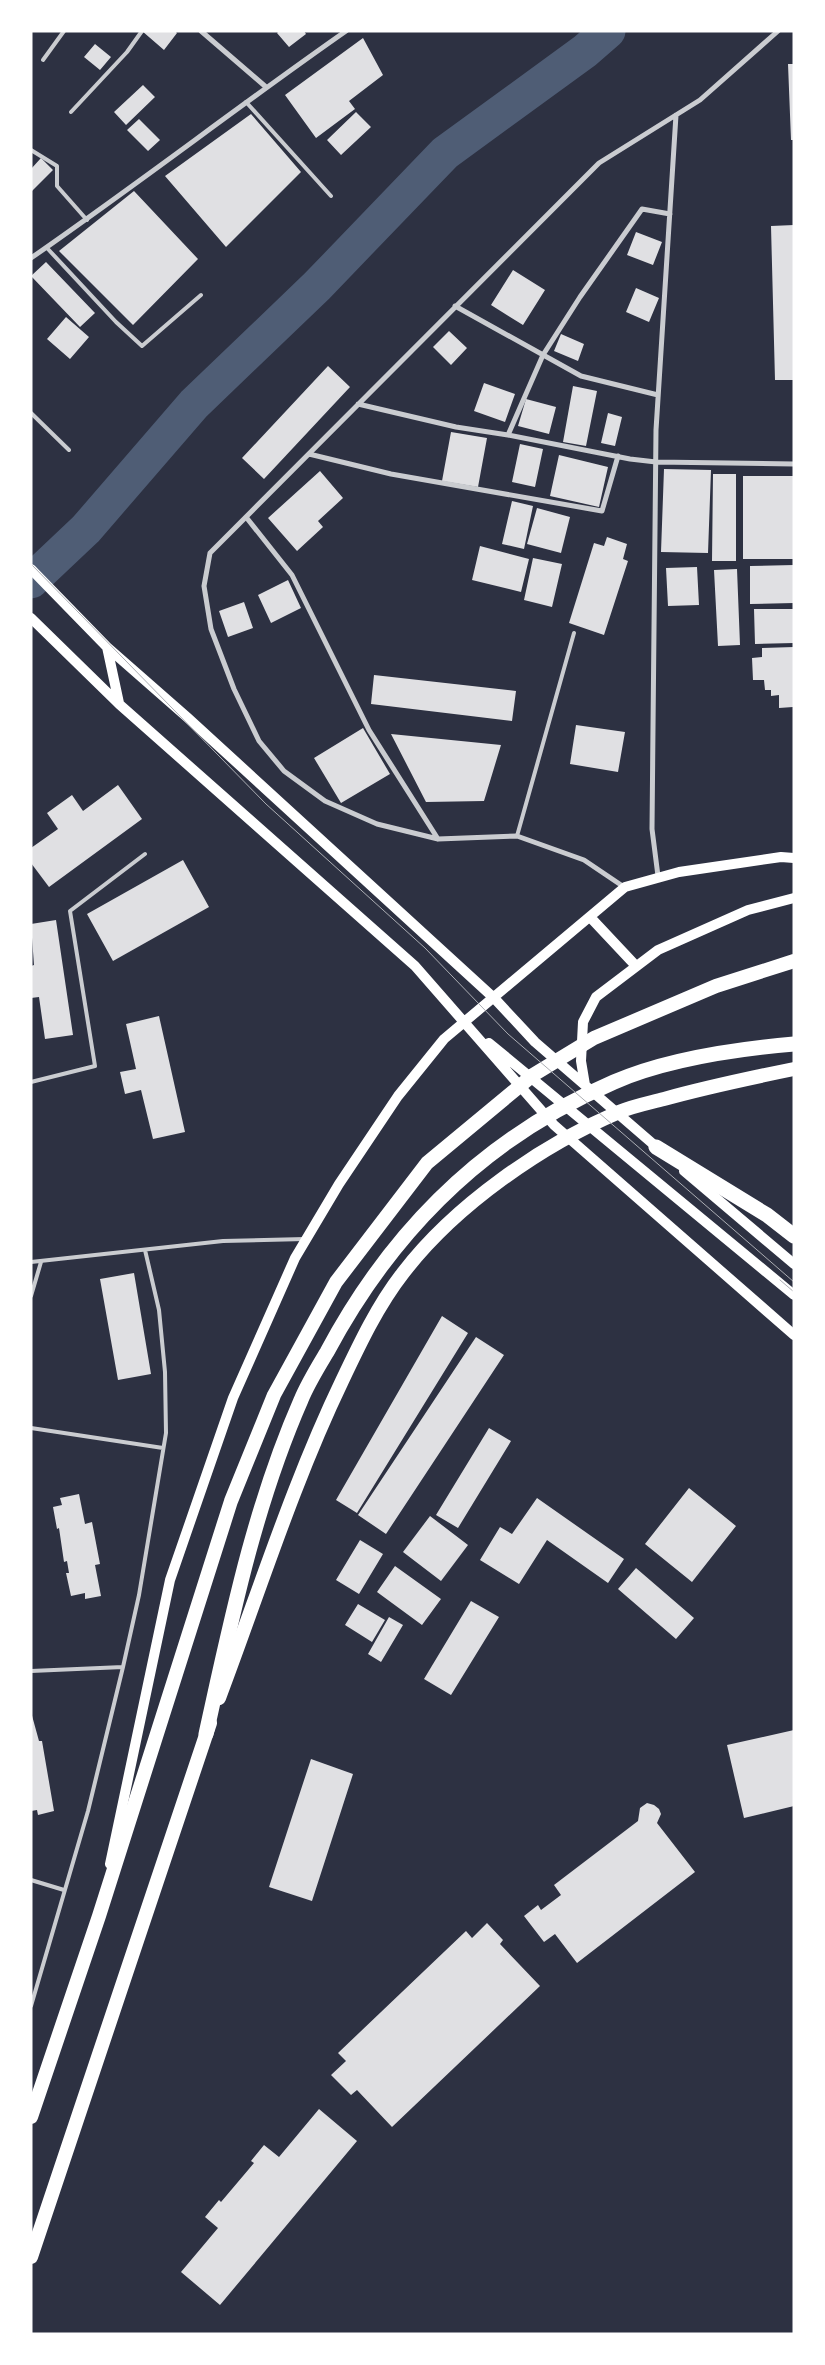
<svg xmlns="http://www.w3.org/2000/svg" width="825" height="2365" font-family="Ubuntu,sans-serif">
<rect width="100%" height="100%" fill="#2d3142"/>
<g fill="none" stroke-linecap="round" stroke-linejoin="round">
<path stroke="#4f5d75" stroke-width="35" d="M 31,581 L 86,529 L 194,404 L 317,286 L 445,153 L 585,51 L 608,31"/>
</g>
<path fill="#e0e0e3" d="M 142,31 L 175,31 L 177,33 L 164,50 Z
M 279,31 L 304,31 L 306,34 L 289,47 L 277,33 Z
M 363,38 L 383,75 L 349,101 L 355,109 L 316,138 L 285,95 Z
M 95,44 L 111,57 L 100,70 L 84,57 Z
M 788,64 L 794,64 L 794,140 L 791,140 Z
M 143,85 L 155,97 L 126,125 L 114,112 Z
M 356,112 L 371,127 L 341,155 L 327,140 Z
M 251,114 L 301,172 L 226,247 L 165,176 Z
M 139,119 L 160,140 L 148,151 L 127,130 Z
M 41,158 L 53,170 L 31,192 L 31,169 Z
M 134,191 L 198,259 L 133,325 L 59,251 Z
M 794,225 L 794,380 L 775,380 L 771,226 Z
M 636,232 L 662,242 L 653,265 L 627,255 Z
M 46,262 L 95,313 L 80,327 L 31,276 Z
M 513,270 L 545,290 L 523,325 L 491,305 Z
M 636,288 L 659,298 L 649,322 L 626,312 Z
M 66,317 L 89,337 L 70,359 L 47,339 Z
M 449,331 L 467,348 L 451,365 L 433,347 Z
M 561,334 L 584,344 L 578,361 L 554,351 Z
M 328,366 L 350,387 L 264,479 L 242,458 Z
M 484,383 L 515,394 L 505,422 L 474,411 Z
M 573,386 L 597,391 L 586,446 L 563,442 Z
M 526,399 L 556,407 L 549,434 L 518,426 Z
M 608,413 L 622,417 L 615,446 L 601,443 Z
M 451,432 L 487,438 L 478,487 L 442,481 Z
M 520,444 L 543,449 L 535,487 L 512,482 Z
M 559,455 L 608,467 L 599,507 L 550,496 Z
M 664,469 L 711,470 L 708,553 L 661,552 Z
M 320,471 L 343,498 L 318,521 L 323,527 L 297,551 L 268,518 Z
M 713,474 L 736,474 L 736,561 L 712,561 Z
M 743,476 L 794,476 L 794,559 L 743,559 Z
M 512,501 L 533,506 L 524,549 L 502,544 Z
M 537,508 L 570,517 L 561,553 L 527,544 Z
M 607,537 L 627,544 L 623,559 L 628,561 L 604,635 L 569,623 L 594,543 L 604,546 Z
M 480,546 L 529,559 L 521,592 L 472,580 Z
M 533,558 L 562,564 L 552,607 L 524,600 Z
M 794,565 L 794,603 L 750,604 L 750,566 Z
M 697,567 L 699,605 L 668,606 L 666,568 Z
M 737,569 L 740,645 L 718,646 L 714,570 Z
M 288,580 L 301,608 L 271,623 L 258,595 Z
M 244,602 L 253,628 L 228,637 L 219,611 Z
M 754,609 L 794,609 L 794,643 L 755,644 Z
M 794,647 L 793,707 L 779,708 L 779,695 L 771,696 L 771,690 L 765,690 L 764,680 L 753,680 L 752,658 L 762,657 L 762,648 Z
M 374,675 L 516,691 L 512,721 L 371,704 Z
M 576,725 L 625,732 L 618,772 L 570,764 Z
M 363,728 L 390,774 L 341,803 L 314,758 Z
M 391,734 L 501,745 L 484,801 L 426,802 Z
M 118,785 L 142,819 L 49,887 L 31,863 L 31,848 L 58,829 L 47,813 L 72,795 L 83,811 Z
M 183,860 L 209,907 L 113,961 L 87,914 Z
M 56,920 L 73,1035 L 45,1039 L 39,997 L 31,998 L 31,966 L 34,965 L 31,924 Z
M 159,1016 L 185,1132 L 153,1139 L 141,1090 L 125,1094 L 120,1072 L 136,1069 L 126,1024 Z
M 134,1273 L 151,1374 L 118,1380 L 100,1279 Z
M 442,1316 L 468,1333 L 357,1513 L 336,1500 Z
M 476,1337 L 504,1355 L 386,1534 L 358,1515 Z
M 489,1428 L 511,1441 L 458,1528 L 436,1515 Z
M 689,1488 L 736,1526 L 692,1582 L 645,1544 Z
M 79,1494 L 85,1524 L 92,1522 L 100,1564 L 95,1565 L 101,1596 L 85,1599 L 85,1593 L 71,1596 L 66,1573 L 69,1573 L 67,1561 L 64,1562 L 59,1528 L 57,1529 L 53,1507 L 62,1505 L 60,1498 Z
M 537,1498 L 624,1559 L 608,1583 L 547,1540 L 519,1584 L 480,1560 L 500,1527 L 512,1534 Z
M 430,1516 L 468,1545 L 441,1581 L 403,1552 Z
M 360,1540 L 383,1554 L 359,1594 L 336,1580 Z
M 395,1566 L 441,1599 L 422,1625 L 377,1592 Z
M 636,1568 L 694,1618 L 676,1639 L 618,1589 Z
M 471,1601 L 499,1617 L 451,1695 L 424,1679 Z
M 358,1604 L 385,1620 L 372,1642 L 345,1625 Z
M 389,1617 L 403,1625 L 381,1662 L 368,1654 Z
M 31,1712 L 39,1741 L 42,1741 L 54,1811 L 38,1815 L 37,1810 L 31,1811 Z
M 794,1730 L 794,1806 L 744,1818 L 727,1745 Z
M 311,1759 L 353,1774 L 312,1901 L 269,1887 Z
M 647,1803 L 654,1805 L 659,1809 L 661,1814 L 657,1823 L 695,1872 L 577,1963 L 555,1934 L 544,1942 L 524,1916 L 538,1905 L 541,1910 L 561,1895 L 554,1885 L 638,1821 L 640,1808 Z
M 487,1923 L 503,1940 L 500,1944 L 540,1986 L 392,2127 L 357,2090 L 351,2095 L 331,2075 L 346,2061 L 338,2053 L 466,1931 L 472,1938 Z
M 319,2109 L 357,2141 L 220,2305 L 181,2272 L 218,2228 L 205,2217 L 219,2200 L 221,2202 L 254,2163 L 251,2161 L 264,2145 L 279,2157 Z"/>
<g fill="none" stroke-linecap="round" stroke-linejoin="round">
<path stroke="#caccd0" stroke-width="4" d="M 43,60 L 64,31
M 246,102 L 331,196
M 71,112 L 127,52 L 142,31
M 31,150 L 57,166 L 57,186 L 87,220
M 47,248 L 116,322 L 142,346 L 201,295
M 31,413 L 69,450
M 517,836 L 574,633
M 31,1082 L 95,1066 L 70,911 L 145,854
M 31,1262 L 223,1241 L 305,1239
M 31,1296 L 41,1262
M 31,1428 L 163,1448
M 31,1671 L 123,1667
M 31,1880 L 64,1890
M 31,2006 L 88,1811 L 123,1667 L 139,1595 L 166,1433 L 165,1372 L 159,1310 L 145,1250"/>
<path stroke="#caccd0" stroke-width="5" d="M 201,31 L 266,87
M 31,258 C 138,184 240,105 346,31
M 455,306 L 581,376 L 658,395
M 358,404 L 456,427 L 508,435 L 630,459 L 656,462 L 794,464
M 508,435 L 543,355 L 580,297 L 642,209 L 670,214
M 309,454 L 391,474 L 602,511 L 618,456
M 246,517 L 292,575 L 369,730 L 438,839
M 658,876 L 652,829 L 656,430 L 676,115
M 624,887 L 584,860 L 517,836 L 438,839 L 377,824 L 325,801 L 284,771 L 259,741 L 234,689 L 211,629 L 204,586 L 210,553 L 599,163 L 700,100 L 778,31"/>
<path stroke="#fff" stroke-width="10" d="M 31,569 L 107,647 L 188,718 L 495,999 L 535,1042 L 660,1150
M 31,618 L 119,704 L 415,966 L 554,1125 L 794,1335
M 107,647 L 119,703
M 590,917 L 636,966
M 489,1043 L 794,1295
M 585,1085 L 581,1061 L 583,1022 L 596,997 L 658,950 L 748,910 L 794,898
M 684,1171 L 794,1264
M 110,1864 L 170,1580 L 233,1398 L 295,1258 L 339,1184 L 398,1096 L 444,1039 L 625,887 L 679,872 L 781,857 L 794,858"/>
<path stroke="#fff" stroke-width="14" d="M 219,1698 C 259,1592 293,1483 342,1381 C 360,1343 378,1305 403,1273 C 455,1205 542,1145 619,1112 C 633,1106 649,1103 664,1099 C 707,1087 750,1078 794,1069
M 31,2117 L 99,1916 L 231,1501 L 274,1395 L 336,1282 L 427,1163 L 533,1075 L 594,1038 L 716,986 L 794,961
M 31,2257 L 210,1723"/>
<path stroke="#fff" stroke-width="15" d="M 656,1147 L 767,1215 L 794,1236
M 206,1734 C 231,1621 254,1507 301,1400 C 308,1383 318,1367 327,1352 C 392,1230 486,1137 614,1082 C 667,1059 737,1049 794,1044"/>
<path stroke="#abadb3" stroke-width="1" d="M 31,564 L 266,804 L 425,948 L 508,1034 L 794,1282
M 780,1280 L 794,1292"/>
</g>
<rect width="825" height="2365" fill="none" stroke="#ffffff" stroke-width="65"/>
</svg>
